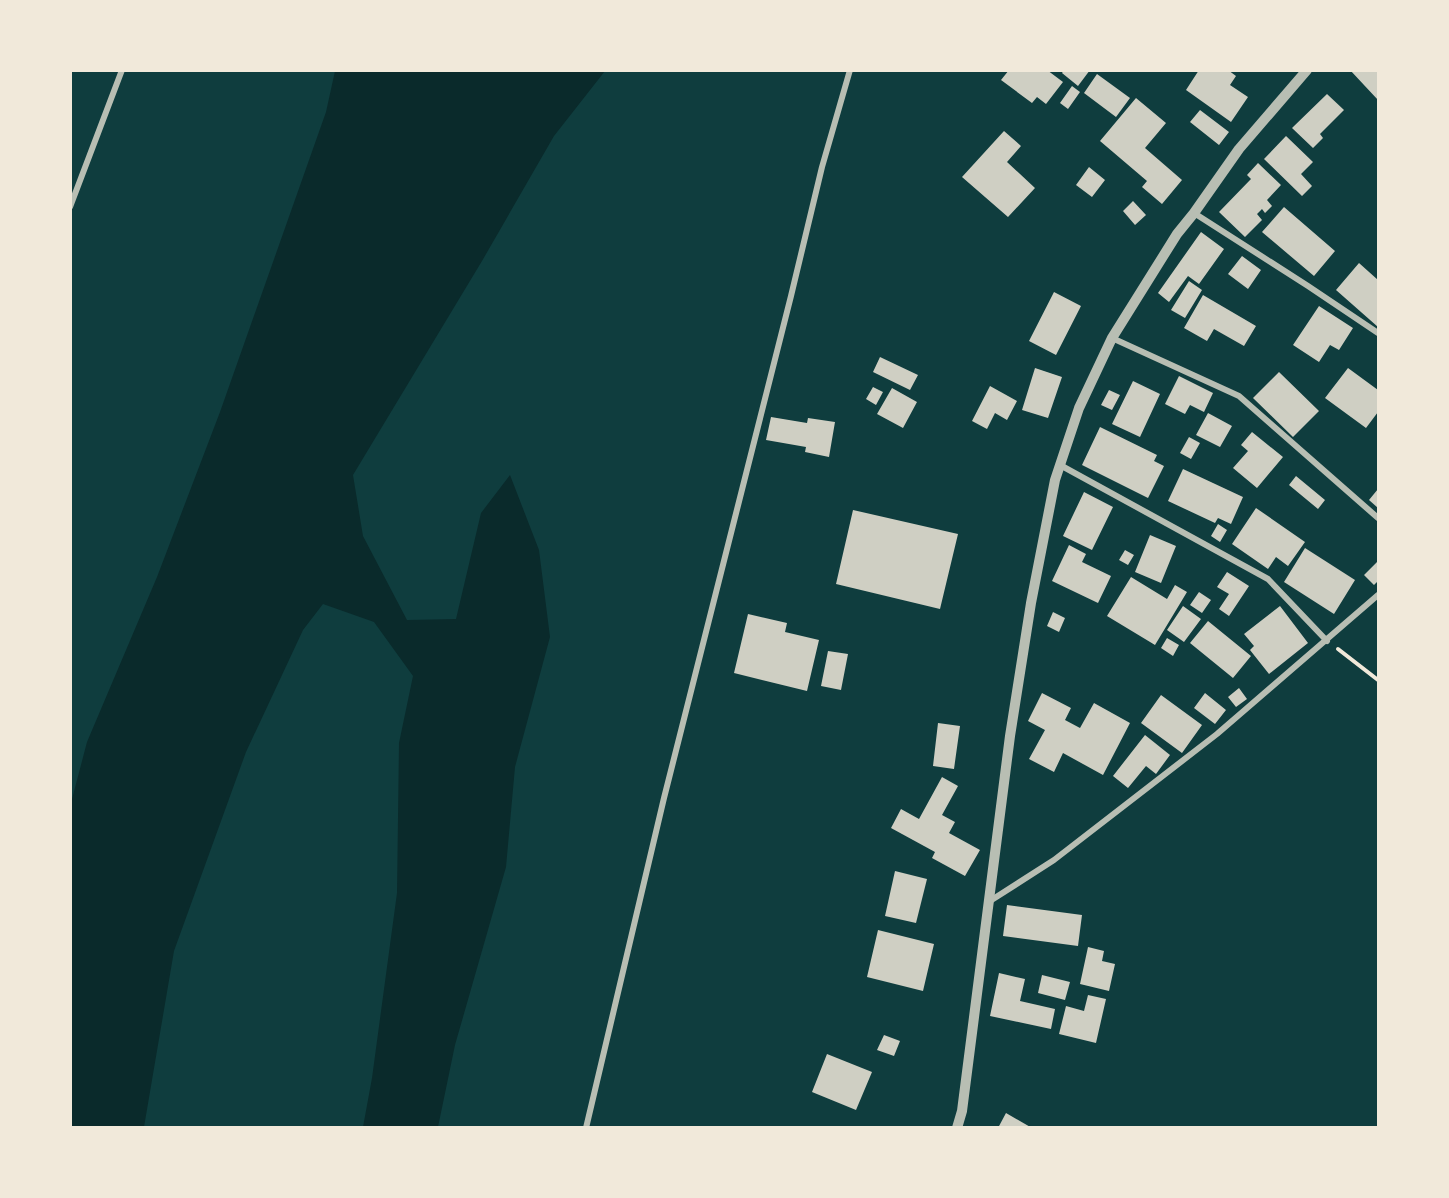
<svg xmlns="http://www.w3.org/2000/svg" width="1449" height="1198" font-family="Lora,serif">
<rect width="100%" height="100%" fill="#0f3d3e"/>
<path fill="#0a2a2b" d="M 335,71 L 605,71 L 554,136 L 482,261 L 353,475 L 363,536 L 407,620 L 456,619 L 481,513 L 510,475 L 539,550 L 550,637 L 515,767 L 506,867 L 455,1045 L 438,1127 L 363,1127 L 372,1078 L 397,893 L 399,743 L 413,676 L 374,622 L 323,604 L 303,630 L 246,752 L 174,951 L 144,1127 L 71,1127 L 71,803 L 87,742 L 157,577 L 220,412 L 326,112 Z"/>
<path fill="#cfcfc3" d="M 1009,70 L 1047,70 L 1063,82 L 1046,104 L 1037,97 L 1032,103 L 1001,80 Z
M 1064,70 L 1090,70 L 1078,86 L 1062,73 Z
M 1199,70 L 1228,70 L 1236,76 L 1230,85 L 1248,97 L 1231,122 L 1186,90 Z
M 1350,70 L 1378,70 L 1378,100 Z
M 1097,74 L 1130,98 L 1116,117 L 1084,93 Z
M 1072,86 L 1080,92 L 1068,109 L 1060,103 Z
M 1327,94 L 1344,110 L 1320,134 L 1323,138 L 1313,148 L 1292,128 Z
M 1136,98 L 1166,123 L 1145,148 L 1182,180 L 1162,204 L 1142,187 L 1147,181 L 1100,141 Z
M 1200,110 L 1229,132 L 1219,145 L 1190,122 Z
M 1004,131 L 1021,146 L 1007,162 L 1035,188 L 1008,217 L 962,177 Z
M 1286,136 L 1313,162 L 1301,174 L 1312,186 L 1302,196 L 1264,159 Z
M 1258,163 L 1281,185 L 1267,200 L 1272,206 L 1265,213 L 1262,209 L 1257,214 L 1262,220 L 1245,237 L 1219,212 L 1251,179 L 1247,175 Z
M 1089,167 L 1105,180 L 1092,197 L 1076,185 Z
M 1133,201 L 1146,215 L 1135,225 L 1123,211 Z
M 1284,207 L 1335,251 L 1314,276 L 1262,232 Z
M 1201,232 L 1224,249 L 1199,284 L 1188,276 L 1169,302 L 1158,293 Z
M 1242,256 L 1261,270 L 1248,289 L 1228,274 Z
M 1359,263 L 1378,280 L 1378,327 L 1336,290 Z
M 1189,281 L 1202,290 L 1185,318 L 1171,310 Z
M 1054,292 L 1081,306 L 1056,355 L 1029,341 Z
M 1203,295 L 1256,326 L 1244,346 L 1214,329 L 1207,341 L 1184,328 Z
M 1319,306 L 1353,328 L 1339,350 L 1330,345 L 1319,362 L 1293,345 Z
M 880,357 L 918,375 L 910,390 L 873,372 Z
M 1035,368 L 1062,377 L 1048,418 L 1022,410 Z
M 1348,368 L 1378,390 L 1378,412 L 1366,428 L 1325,398 Z
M 1279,372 L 1319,411 L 1293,437 L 1253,398 Z
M 1179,376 L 1213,393 L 1204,412 L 1190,405 L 1185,414 L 1165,404 Z
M 1133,381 L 1160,394 L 1140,437 L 1112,424 Z
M 990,386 L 1017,401 L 1007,420 L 995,413 L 987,429 L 972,421 Z
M 873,387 L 883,392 L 876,405 L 866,399 Z
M 892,388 L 917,402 L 903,428 L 877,414 Z
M 1109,390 L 1120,395 L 1112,410 L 1101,405 Z
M 1208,413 L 1232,426 L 1220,447 L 1196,435 Z
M 771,417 L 807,423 L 808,418 L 835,422 L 829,457 L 805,452 L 806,447 L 766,440 Z
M 1100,427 L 1157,455 L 1154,461 L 1164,466 L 1148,498 L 1082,465 Z
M 1252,432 L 1283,457 L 1257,488 L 1233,468 L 1248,451 L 1241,445 Z
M 1189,437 L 1200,443 L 1191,459 L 1180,453 Z
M 1183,469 L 1243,497 L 1231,524 L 1218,518 L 1215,523 L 1168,501 Z
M 1296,476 L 1325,500 L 1318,509 L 1289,485 Z
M 1378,489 L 1378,508 L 1369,500 Z
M 1084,492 L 1113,507 L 1092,550 L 1063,536 Z
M 1256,508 L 1305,542 L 1288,566 L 1276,557 L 1268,569 L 1232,544 Z
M 853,510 L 958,534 L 940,609 L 836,584 Z
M 1218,524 L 1227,530 L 1220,542 L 1211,536 Z
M 1150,535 L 1176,546 L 1161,583 L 1135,572 Z
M 1069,545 L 1086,554 L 1082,562 L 1111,576 L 1098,603 L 1052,581 Z
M 1305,548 L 1355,580 L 1334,614 L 1284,582 Z
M 1125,550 L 1134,555 L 1128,565 L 1119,560 Z
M 1377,562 L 1378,563 L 1378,581 L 1374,585 L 1364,575 Z
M 1227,572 L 1249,586 L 1229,616 L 1219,609 L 1229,594 L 1217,587 Z
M 1131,577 L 1167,599 L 1175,585 L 1187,592 L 1155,645 L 1107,616 Z
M 1199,592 L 1211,600 L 1202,613 L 1190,605 Z
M 1183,606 L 1201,619 L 1184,642 L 1167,630 Z
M 1280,606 L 1308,643 L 1269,674 L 1250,650 L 1254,646 L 1244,634 Z
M 1053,612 L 1065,618 L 1059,632 L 1047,626 Z
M 748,614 L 787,623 L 785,632 L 819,640 L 807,691 L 734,673 Z
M 1208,621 L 1251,656 L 1233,678 L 1190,643 Z
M 1167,638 L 1179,645 L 1173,656 L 1161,648 Z
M 828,651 L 848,654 L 841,690 L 821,686 Z
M 1239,688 L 1247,699 L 1236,707 L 1228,697 Z
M 1042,693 L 1071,708 L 1065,720 L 1080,728 L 1094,703 L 1130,723 L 1103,775 L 1063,753 L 1054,772 L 1029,759 L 1045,730 L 1028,721 Z
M 1205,693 L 1226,710 L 1215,724 L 1194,708 Z
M 1161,695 L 1202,725 L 1182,753 L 1141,723 Z
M 938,723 L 960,726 L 954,769 L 933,766 Z
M 1145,735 L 1170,755 L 1156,774 L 1146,766 L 1128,788 L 1113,776 Z
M 942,777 L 958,786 L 942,815 L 955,822 L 949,833 L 980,850 L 965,876 L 932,858 L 935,852 L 891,828 L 901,809 L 919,819 Z
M 895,871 L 927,879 L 916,923 L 885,916 Z
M 1007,905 L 1082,915 L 1078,946 L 1003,936 Z
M 878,930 L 934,944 L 923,991 L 867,977 Z
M 1088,947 L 1104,951 L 1102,961 L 1115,964 L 1109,991 L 1080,984 Z
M 999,973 L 1025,979 L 1020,1001 L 1055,1009 L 1051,1029 L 990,1016 Z
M 1042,975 L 1070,982 L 1065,1000 L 1038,993 Z
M 1088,995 L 1106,999 L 1096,1043 L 1059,1034 L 1066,1006 L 1084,1011 Z
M 884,1035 L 900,1041 L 894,1056 L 877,1050 Z
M 827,1054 L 872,1072 L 856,1110 L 812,1092 Z
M 1006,1113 L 1032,1128 L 998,1128 Z"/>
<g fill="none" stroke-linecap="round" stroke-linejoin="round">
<path stroke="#f1e9da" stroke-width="4" d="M 1338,649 L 1378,680"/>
<path stroke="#b8beb3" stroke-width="6" d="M 70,207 L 122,70
M 1194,213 L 1308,286 L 1378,333
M 1112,338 L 1239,396 L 1378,518
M 1060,465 L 1268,579 L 1327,641
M 990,901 L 1054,860 L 1217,734 L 1378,595
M 586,1128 L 664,798 L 791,296 L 822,167 L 850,70"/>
<path stroke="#b8beb3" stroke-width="10" d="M 957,1128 L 962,1111 L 1010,736 L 1031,603 L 1055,480 L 1079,408 L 1112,338 L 1177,234 L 1194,213 L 1239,149 L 1307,70"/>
</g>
<rect width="1449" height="1198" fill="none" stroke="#f1e9da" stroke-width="144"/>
</svg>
